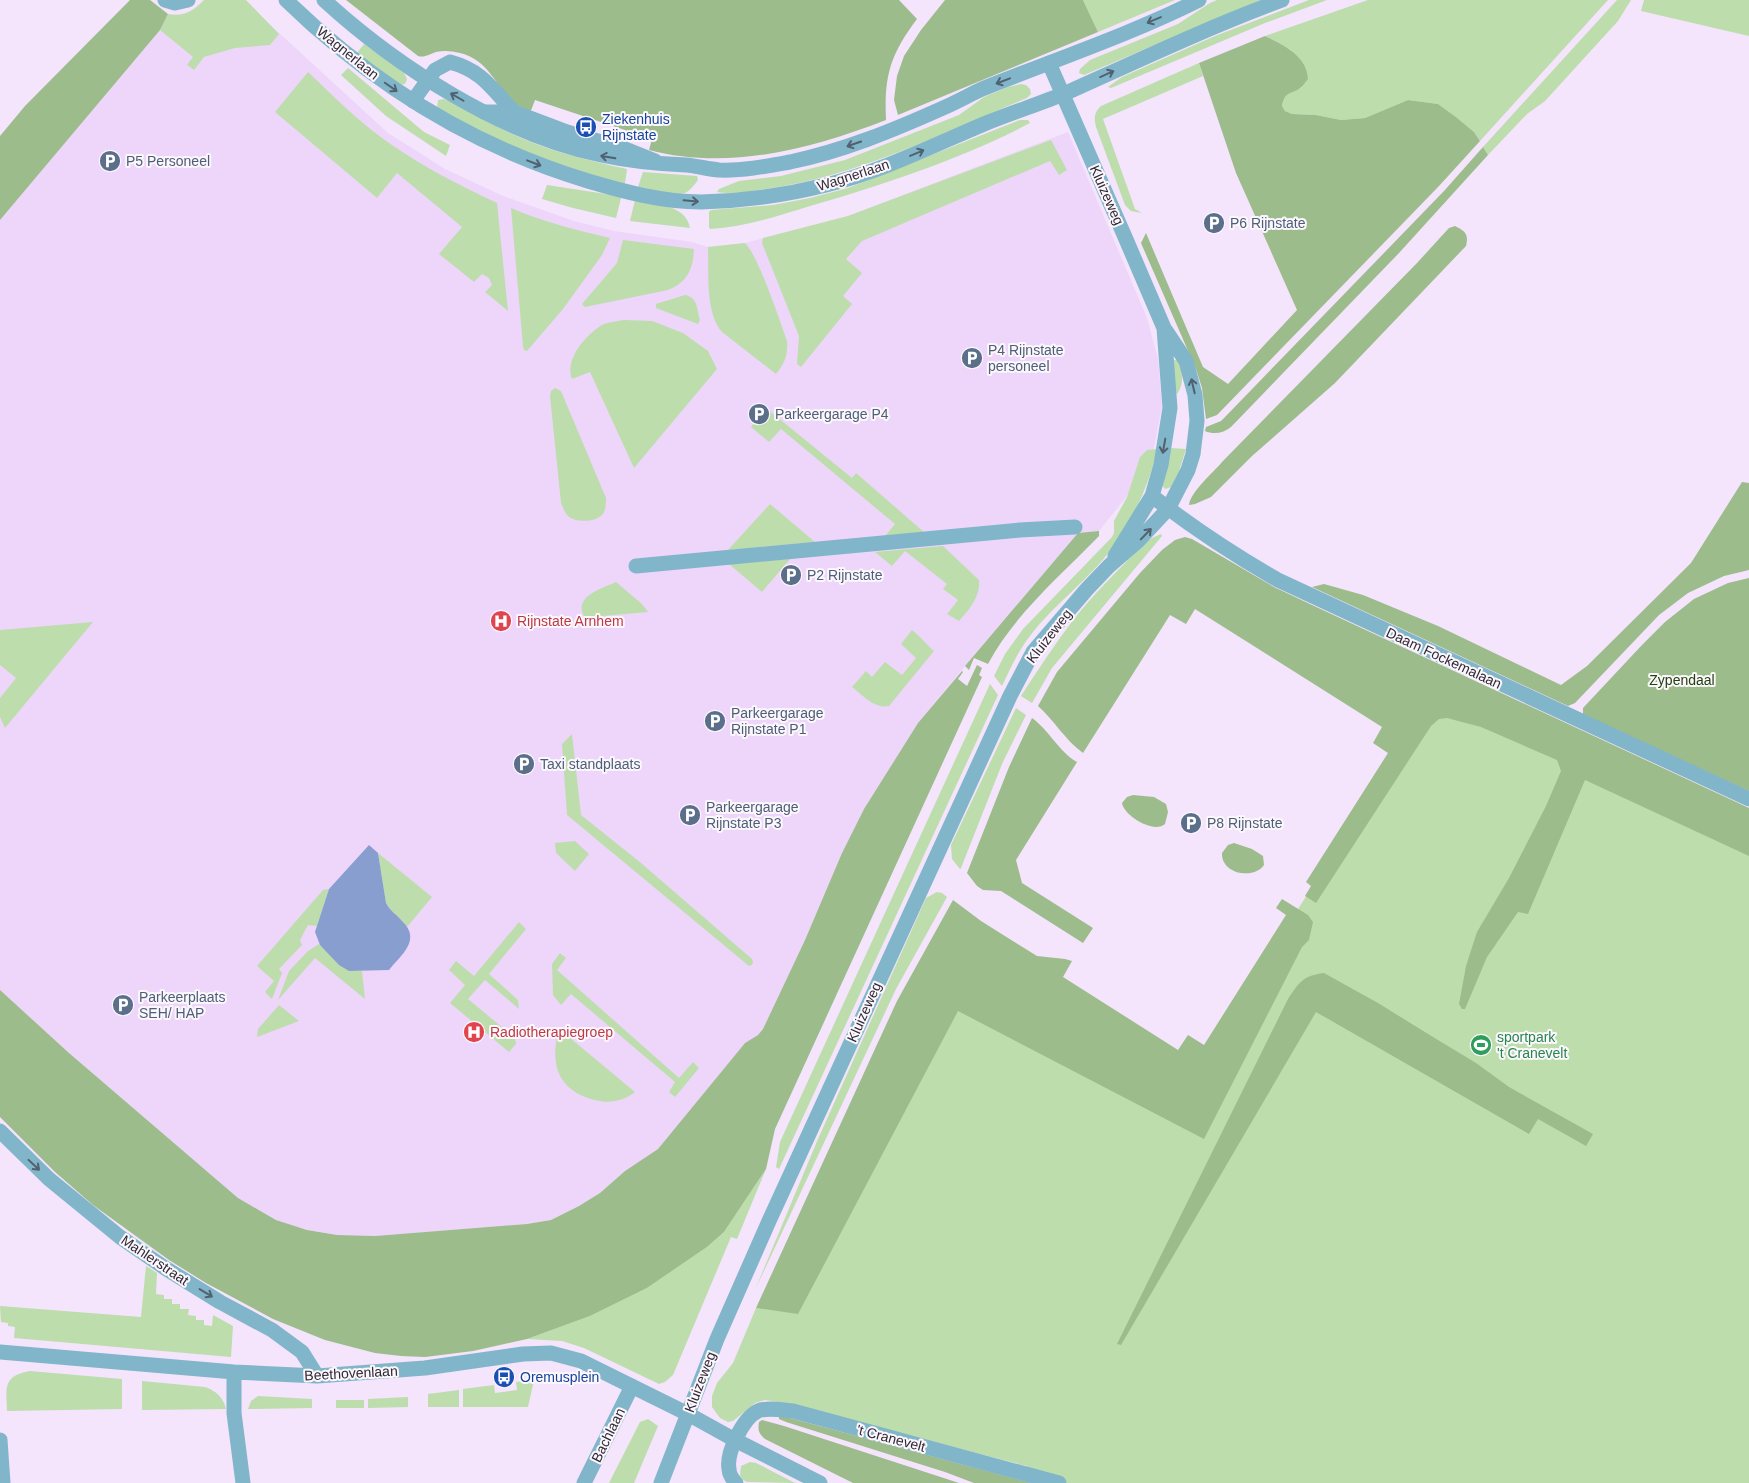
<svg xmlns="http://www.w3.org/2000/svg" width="1749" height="1483" font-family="Arial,sans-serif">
<rect width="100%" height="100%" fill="#f4e4fc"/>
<path fill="#eed6fa" d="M 243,0 L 388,133 L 445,169 L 503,196 L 574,221 L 614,231 L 692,242 L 708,247 L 745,243 L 848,216 L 1068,132 L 1147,318 L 1158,359 L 1162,406 L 1150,467 L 1099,531 L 1078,533 L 984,643 L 918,723 L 864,809 L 842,853 L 805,940 L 763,1029 L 758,1035 L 745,1043 L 658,1149 L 625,1171 L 600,1193 L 579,1206 L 551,1220 L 527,1224 L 375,1236 L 337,1235 L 307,1230 L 276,1220 L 238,1198 L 69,1053 L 0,990 L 0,204 L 170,18 L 184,18 Z"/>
<path fill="#bdddad" d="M 204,0 L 246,0 L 279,34 L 270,45 L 235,48 L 204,57 L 194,70 L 187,65 L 193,57 L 160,30 L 168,14 C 184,17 193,11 204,0 Z
M 1083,0 L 1175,0 L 1098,32 Z
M 1217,0 L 1261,0 L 1084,75 L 1079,73 L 1080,69 L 1090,60 L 1178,24 L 1210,3 Z
M 1309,0 L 1327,0 L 1265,23 L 1111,88 L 1108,87 L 1122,77 L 1215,36 Z
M 1368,0 L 1608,0 L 1480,141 L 1474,132 L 1456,117 L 1438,104 L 1408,100 L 1365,118 L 1341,120 L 1316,115 L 1292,114 L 1285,111 L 1282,106 L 1284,97 L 1288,93 L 1301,88 L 1308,79 L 1291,50 L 1265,36 Z
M 1617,0 L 1631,0 L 1618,21 L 1545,101 L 1527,114 L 1488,155 L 1483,147 Z
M 1644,0 L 1749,0 L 1749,36 L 1641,11 Z
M 364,44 L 404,73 L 407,79 L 405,84 L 400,85 L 357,53 Z
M 1199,63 L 1203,76 L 1103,119 L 1135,209 L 1142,213 L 1131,211 L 1125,205 L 1096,127 C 1094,118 1094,112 1101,106 Z
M 348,68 L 424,132 L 450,145 L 446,156 L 386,116 L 341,75 Z
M 308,72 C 329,92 351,114 374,132 C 413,162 453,182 497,203 L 508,311 L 485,292 L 492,285 L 489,278 L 482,274 L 474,282 L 439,254 L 462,227 L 397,173 L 377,198 L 275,112 Z
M 1021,84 L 1026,85 L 1030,89 L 1031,94 L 1027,98 C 942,134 858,176 766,189 C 750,191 732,195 717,192 L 719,189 L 739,181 L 781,176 L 845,160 L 959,115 L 984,97 L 1008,87 Z
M 444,99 C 465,107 485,121 506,131 C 544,150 586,160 627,169 L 625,183 L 623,185 L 541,158 L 487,136 L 437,108 L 438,100 Z
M 1020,120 L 1028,120 L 1030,123 C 964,158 882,185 810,206 C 778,216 744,227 710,229 L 709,227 L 709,212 L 711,210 L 773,205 L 810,198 L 848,188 Z
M 1051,140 L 1067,170 L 1059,175 L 1050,161 L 862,241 L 846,259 L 862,273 L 843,296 L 852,304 L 801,367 L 797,364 L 799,336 L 762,243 L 763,238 L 848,216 Z
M 643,172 L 697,176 L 698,180 C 695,184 691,189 687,192 C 678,197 649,189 638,187 Z
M 547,185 L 619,196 L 621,198 L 616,218 L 573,208 L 542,199 Z
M 635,200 C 654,204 686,204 690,228 L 630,221 Z
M 511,208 C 543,222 577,230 610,238 L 602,255 L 563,309 L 527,351 L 524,350 L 523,346 Z
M 623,240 L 694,249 C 693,269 688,282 668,290 L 585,307 L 582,304 L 617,263 Z
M 745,243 C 758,255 780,321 787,341 C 788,355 785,363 776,374 L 722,332 C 705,312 709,273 708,247 Z
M 685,295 C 698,297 697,310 700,320 L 698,324 L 656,308 L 656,304 Z
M 624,320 L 652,321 L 683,333 L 708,351 L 717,369 L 634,468 L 590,372 L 572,379 C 564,359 587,333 604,324 C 610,322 618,321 624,320 Z
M 1174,360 L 1178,360 C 1182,371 1185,383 1177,394 L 1176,393 L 1172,361 Z
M 555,388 L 561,391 L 606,498 C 606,504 606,509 603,514 C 596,522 578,523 569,517 C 565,513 563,508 561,503 L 550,396 L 551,391 Z
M 766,408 L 852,478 L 856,473 L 925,533 L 885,536 L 895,524 L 781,429 L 769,442 L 751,427 Z
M 1171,448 L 1186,449 L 1179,471 L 1171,487 L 1165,489 L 1162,485 Z
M 1156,449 L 1158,450 C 1148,485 1135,517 1113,547 C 1089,580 1054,604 1030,636 C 1018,651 1010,669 1002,686 L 994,676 L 1005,654 L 1023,629 L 1112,537 L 1114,533 L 1114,521 L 1127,497 L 1140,457 L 1147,450 Z
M 770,504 L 815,542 L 728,550 Z
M 1161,534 L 1162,536 L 1052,668 L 1032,703 L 1021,696 C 1037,671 1053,647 1071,623 C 1092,595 1119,570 1143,544 L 1152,538 Z
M 943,546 L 979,580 C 981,596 969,610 959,621 L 947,614 L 958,600 L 943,589 L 947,584 L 905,551 L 892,566 L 875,552 Z
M 790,559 L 762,592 L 729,564 Z
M 616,582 L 642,604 L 648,612 L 602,616 L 590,629 C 589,618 584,620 582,611 C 578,595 605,587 616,582 Z
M 93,622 L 5,728 L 0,717 L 0,698 L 16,678 L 0,665 L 0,630 Z
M 912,630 C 921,637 926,644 934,651 L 889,706 C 874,709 864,696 852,687 L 866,671 L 872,677 L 885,662 L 902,675 L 916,658 L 901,644 Z
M 990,684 L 998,695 L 779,1169 L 776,1167 L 780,1142 Z
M 1435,689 L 1749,831 L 1749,1483 L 1024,1483 L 1027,1466 L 779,1402 L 765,1400 L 755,1403 L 733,1421 L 728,1422 L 720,1418 L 712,1407 L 712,1396 L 717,1383 L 733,1363 L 756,1308 L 765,1309 L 921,981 L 1173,1110 Z
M 1016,708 L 1026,715 L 1002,764 L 961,868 L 960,869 L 952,859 L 951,845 Z
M 572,734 L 581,815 L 641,863 L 752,959 L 753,962 L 752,965 L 749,966 L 567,815 L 562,744 Z
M 575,841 L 589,854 L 575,871 L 556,853 L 555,843 Z
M 378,853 L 432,897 L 407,927 C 401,918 391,913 386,903 Z
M 329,889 L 317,926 L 308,925 L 300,940 L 302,945 L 279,969 L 282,973 L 272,999 L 265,992 L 274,981 L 257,966 L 323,890 Z
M 937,892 L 942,893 L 947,897 L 896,989 L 755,1290 L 818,1139 L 926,898 Z
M 519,922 L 526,929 L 489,974 L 518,1000 L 519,1009 L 485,980 L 468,999 L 515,1038 L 516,1044 L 509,1052 L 450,1003 L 465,985 L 449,970 L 456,961 L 474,976 Z
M 319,944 L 349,971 L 362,971 L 365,999 L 315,958 L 278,1000 L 289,971 L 308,951 Z
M 560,953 L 566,958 L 557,970 L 679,1078 L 693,1062 L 699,1068 L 675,1097 L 669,1092 L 675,1082 L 571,994 L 561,1005 L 553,995 L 552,964 Z
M 279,1005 L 299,1021 L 257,1037 L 258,1029 Z
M 559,1029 L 564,1033 L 635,1092 C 623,1101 610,1104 595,1100 C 558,1091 549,1064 559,1029 Z
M 766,1169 L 737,1239 L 731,1237 L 673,1375 L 665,1382 L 659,1384 L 584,1348 L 562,1341 L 527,1339 L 590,1316 L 647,1288 L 707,1247 L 724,1232 Z
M 146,1266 L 157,1273 L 156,1294 L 164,1295 L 164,1299 L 172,1299 L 172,1304 L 180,1304 L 180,1309 L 189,1309 L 188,1315 L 196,1316 L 196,1320 L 204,1320 L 204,1325 L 212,1326 L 213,1315 L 233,1326 L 231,1357 L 14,1338 L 15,1327 L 8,1326 L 8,1323 L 1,1322 L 0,1306 L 141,1317 Z
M 30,1371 L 122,1379 L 122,1409 L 7,1411 C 6,1387 3,1376 30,1371 Z
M 534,1380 L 528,1407 L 463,1407 L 463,1389 L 494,1385 L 495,1393 L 517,1390 L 516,1382 Z
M 142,1381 L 205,1387 C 216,1391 223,1397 226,1409 L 142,1410 Z
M 459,1390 L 459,1407 L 428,1407 L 428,1394 Z
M 258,1396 L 312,1399 L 312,1408 L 248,1409 L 251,1401 Z
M 408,1397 L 408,1407 L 368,1408 L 368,1399 Z
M 336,1400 L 364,1400 L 364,1408 L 336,1408 Z
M 648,1419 L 658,1426 L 634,1483 L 609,1483 L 640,1422 Z
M 750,1462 L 756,1463 L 795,1483 L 747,1482 L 743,1480 L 740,1475 L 741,1466 Z"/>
<path fill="#9cbc8b" d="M 130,0 L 150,0 L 168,14 L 160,30 L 0,220 L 0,136 L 25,106 Z
M 346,0 L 899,0 L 917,19 C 890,55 884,76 886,120 C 811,149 729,171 649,150 L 652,139 L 535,100 L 530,113 C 525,110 517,107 513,103 C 496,85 487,59 460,53 C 452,51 444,50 436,52 C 429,54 425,58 418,56 Z
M 945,0 L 1083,0 L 1098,32 L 898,115 L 894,100 L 897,76 L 904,56 L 921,30 Z
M 1265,36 C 1284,45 1307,56 1308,79 C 1305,83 1303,86 1299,89 C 1288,95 1285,92 1282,106 L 1285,111 L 1292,114 L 1316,115 L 1341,120 L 1365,118 L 1408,100 L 1438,104 L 1456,117 L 1474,132 L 1480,141 L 1439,186 L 1217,415 L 1206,419 L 1202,388 L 1196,369 L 1141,243 L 1146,233 L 1203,367 L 1228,384 L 1297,310 L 1236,173 L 1199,63 Z
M 1483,147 L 1488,155 L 1399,253 L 1231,427 C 1224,433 1214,435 1205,431 L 1206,427 L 1221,421 L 1227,415 L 1444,191 Z
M 1455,226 C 1465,231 1469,234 1466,246 L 1335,383 L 1252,456 L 1211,497 L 1195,504 L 1189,505 C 1191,491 1213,473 1222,462 L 1417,263 L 1449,228 Z
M 1742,482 L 1749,483 L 1749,570 L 1724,576 L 1688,593 L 1659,615 L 1575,703 L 1568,706 L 1312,587 L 1324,584 L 1363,595 L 1438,626 L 1561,685 L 1587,666 L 1691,563 Z
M 1099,531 L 1099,536 C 1061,575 1013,616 988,664 L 974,658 L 969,670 L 965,666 L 1078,533 Z
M 1185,537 L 1192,539 L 1274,587 L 1312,605 L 1749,808 L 1749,856 L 1585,780 L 1528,914 L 1518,912 L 1487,957 L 1465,1009 L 1462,1009 L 1459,1004 L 1466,966 L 1477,932 L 1509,878 L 1546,806 L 1561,771 L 1557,760 L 1481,727 L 1447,718 L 1439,719 L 1431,726 L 1316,903 L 1305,896 L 1311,886 L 1306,882 L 1388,753 L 1373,743 L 1382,727 L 1195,609 L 1186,624 L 1170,615 L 1083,753 C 1065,740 1054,720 1038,706 L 1057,672 L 1140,573 L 1162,550 L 1175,540 Z
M 1749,578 L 1749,791 L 1583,715 L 1583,708 L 1642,645 L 1665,622 L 1694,599 L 1728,583 Z
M 977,665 L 982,668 L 979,675 L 982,677 L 775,1129 L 766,1169 L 724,1232 L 707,1247 L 647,1288 L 590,1316 L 527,1339 L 473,1351 L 425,1357 L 401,1356 L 375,1353 L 325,1340 L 273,1319 L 206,1283 L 169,1260 L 93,1205 L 55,1172 L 0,1117 L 0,990 L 69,1053 L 238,1198 L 276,1220 L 307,1230 L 337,1235 L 375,1236 L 527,1224 L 551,1220 L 579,1206 L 600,1193 L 625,1171 L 658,1149 L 745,1043 L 758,1035 L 763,1029 L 805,940 L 842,853 L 864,809 L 918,723 L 962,671 L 963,672 L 958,679 L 967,686 Z
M 1032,718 C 1049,730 1059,752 1077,762 L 1016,860 L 1022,883 L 1093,928 L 1083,943 L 1001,891 L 983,890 L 977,886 L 967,873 L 1009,767 Z
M 1133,795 L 1154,797 L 1166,804 L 1168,812 L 1165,824 C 1154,834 1124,816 1122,803 L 1127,797 Z
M 1234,843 L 1252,849 L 1263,856 L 1264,865 C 1254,880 1221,874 1222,853 L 1228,845 Z
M 1282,899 L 1308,915 L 1313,922 L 1309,940 L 1302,947 L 1204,1139 L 958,1011 L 798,1314 L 756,1308 L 897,1001 L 953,900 L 981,921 L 1037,956 L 1065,959 L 1072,961 L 1063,977 L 1178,1050 L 1188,1035 L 1204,1045 L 1286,915 L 1276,908 Z
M 1324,973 L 1378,1003 L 1433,1037 L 1476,1063 L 1509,1087 L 1593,1134 L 1586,1146 L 1538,1119 L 1529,1134 L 1316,1012 L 1121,1345 L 1117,1344 L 1288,999 C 1300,981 1303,976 1324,973 Z
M 779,1416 L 790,1418 L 1031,1483 L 974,1483 L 945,1472 L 786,1422 L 779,1419 Z
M 762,1420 L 784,1426 L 959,1483 L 853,1483 L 765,1439 C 758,1433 758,1430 759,1422 Z"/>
<path fill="#879ecf" d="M 369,845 L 378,853 L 386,903 C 390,911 396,914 402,921 C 422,940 401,955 389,970 L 349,971 L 339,965 L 320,945 L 315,932 L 329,889 Z"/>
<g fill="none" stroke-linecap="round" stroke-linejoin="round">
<path stroke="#81b5c9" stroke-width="15" d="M 636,566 L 1020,530 L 1075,527"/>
<path stroke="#81b5c9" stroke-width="15" d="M 165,0 L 175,3 L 188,0
M 413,101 L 435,70 L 450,62 C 483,71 492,89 514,112
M 484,112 L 514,112 L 567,132 L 625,149 L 655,161
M 1152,496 C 1192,527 1234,555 1278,580 L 1749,799
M 1115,556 L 1152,496 L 1161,465 L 1170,408 L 1164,328
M 0,1131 L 49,1179 L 120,1237 L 165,1268 L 220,1302 L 272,1330 L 302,1352 L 317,1376
M 0,1352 L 234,1372 L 317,1376 L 425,1368 L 523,1354 L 551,1353 L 581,1361 L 688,1414 L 735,1440 L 820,1483
M 234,1372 L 234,1413 L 243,1483
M 0,1440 L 3,1483
M 584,1483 L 632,1386
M 661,1483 L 717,1339 L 769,1221 L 1010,696 L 1033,652 L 1087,589 L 1109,566 L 1139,540 L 1168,509 L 1188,470 L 1193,454 L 1197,421 L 1195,395 L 1186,361 L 1164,328 L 1125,237 L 1049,63
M 736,1483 C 733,1480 729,1474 729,1469 C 726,1453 743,1418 758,1411 C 768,1407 782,1410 793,1411 L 1059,1483"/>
<path stroke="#81b5c9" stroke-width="15" d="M 286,0 C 373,85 472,146 588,181 C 625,192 663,202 701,202 C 742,201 786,195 826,185 C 880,172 932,146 984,124 C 1011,113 1039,104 1066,93 C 1137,61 1209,27 1282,0
M 324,0 C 397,67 503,135 601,155 C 629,161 657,164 686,165 C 697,166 708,169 719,170 C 742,171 768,166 790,162 C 843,151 894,130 943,108 C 957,102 969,95 982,89 C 1054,60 1129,35 1199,0"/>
</g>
<defs><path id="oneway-shaft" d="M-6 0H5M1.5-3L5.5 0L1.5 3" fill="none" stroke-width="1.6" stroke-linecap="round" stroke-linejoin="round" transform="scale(1.25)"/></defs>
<g stroke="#506170">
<use href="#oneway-shaft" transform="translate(1154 20) rotate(157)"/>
<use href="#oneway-shaft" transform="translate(1107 74) rotate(-24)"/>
<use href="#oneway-shaft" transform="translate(1003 81) rotate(159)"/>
<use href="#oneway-shaft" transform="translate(391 87) rotate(35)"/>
<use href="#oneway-shaft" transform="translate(457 97) rotate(-150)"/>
<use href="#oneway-shaft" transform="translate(854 144) rotate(161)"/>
<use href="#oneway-shaft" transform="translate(917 153) rotate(-23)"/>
<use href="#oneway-shaft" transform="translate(608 157) rotate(-170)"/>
<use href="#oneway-shaft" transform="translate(534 163) rotate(21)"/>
<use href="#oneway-shaft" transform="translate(691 201) rotate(5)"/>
<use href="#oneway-shaft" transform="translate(1193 386) rotate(-103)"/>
<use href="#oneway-shaft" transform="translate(1164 446) rotate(100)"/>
<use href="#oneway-shaft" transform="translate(1146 534) rotate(-46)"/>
<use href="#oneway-shaft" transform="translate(34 1165) rotate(43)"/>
<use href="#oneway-shaft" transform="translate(206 1293) rotate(31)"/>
</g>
<defs>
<g id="bus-disc" transform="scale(1.125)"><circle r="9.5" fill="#1a4fb4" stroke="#fbf7fd"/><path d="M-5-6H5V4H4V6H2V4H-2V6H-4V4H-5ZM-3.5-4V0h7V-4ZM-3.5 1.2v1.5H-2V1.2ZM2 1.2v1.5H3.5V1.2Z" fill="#fff"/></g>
<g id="parking-disc" transform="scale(1.125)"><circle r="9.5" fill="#5c6f8a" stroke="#fbf7fd"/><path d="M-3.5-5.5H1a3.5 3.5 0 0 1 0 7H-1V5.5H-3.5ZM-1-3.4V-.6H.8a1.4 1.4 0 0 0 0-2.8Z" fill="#fff"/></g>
<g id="hospital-disc" transform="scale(1.125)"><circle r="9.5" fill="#e0444e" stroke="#fbf7fd"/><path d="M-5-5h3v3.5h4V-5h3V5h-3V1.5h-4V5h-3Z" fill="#fff"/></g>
<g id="stadium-disc" transform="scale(1.125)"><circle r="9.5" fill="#2e9e5b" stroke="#fbf7fd"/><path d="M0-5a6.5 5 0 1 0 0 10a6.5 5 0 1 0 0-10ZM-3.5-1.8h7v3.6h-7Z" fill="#fff"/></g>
</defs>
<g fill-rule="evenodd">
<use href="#bus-disc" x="586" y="127"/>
<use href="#parking-disc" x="110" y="161"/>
<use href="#parking-disc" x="1214" y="223"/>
<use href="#parking-disc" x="972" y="358"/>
<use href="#parking-disc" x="759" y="414"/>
<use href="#parking-disc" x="791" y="575"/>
<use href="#hospital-disc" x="501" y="621"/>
<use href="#parking-disc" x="715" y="721"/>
<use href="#parking-disc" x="524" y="764"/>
<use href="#parking-disc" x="690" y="815"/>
<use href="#parking-disc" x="1191" y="823"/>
<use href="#parking-disc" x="123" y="1005"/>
<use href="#hospital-disc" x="474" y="1032"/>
<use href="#stadium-disc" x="1481" y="1045"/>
<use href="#bus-disc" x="504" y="1377"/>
</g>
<g text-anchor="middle" stroke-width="4" stroke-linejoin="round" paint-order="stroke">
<g font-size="14" fill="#302934" stroke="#fbf7fd">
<text transform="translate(348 53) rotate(39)" y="5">Wagnerlaan</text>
<text transform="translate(853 175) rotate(-18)" y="5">Wagnerlaan</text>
<text transform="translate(1107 195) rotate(66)" y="5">Kluizeweg</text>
<text transform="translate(1049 636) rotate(-52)" y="5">Kluizeweg</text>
<text transform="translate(1444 658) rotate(25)" y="5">Daam Fockemalaan</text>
<text transform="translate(864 1012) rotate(-66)" y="5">Kluizeweg</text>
<text transform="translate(155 1260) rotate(34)" y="5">Mahlerstraat</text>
<text transform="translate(351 1373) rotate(-3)" y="5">Beethovenlaan</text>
<text transform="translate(700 1382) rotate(-69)" y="5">Kluizeweg</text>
<text transform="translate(608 1435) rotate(-64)" y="5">Bachlaan</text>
<text transform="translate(891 1438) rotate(15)" y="5">'t Cranevelt</text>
</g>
<g font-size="14" fill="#164399" stroke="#fbf7fd" text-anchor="start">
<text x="602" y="124">Ziekenhuis<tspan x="602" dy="16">Rijnstate</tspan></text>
<text x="520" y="1382">Oremusplein</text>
</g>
<g font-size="14" fill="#4e5e75" stroke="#fbf7fd" text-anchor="start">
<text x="126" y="166">P5 Personeel</text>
<text x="1230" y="228">P6 Rijnstate</text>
<text x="988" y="355">P4 Rijnstate<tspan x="988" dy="16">personeel</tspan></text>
<text x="775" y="419">Parkeergarage P4</text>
<text x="807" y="580">P2 Rijnstate</text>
<text x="731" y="718">Parkeergarage<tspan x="731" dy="16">Rijnstate P1</tspan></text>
<text x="540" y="769">Taxi standplaats</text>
<text x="706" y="812">Parkeergarage<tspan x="706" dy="16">Rijnstate P3</tspan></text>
<text x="1207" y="828">P8 Rijnstate</text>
<text x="139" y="1002">Parkeerplaats<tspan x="139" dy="16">SEH/ HAP</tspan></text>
</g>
<g font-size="14" fill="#be3a42" stroke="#fbf7fd" text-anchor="start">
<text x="517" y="626">Rijnstate Arnhem</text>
<text x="490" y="1037">Radiotherapiegroep</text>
</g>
<g font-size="14" fill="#22410d" stroke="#fbf7fd">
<text x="1682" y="685">Zypendaal</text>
</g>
<g font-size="14" fill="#27864d" stroke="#fbf7fd" text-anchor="start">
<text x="1497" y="1042">sportpark<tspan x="1497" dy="16">'t Cranevelt</tspan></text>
</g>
</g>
</svg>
